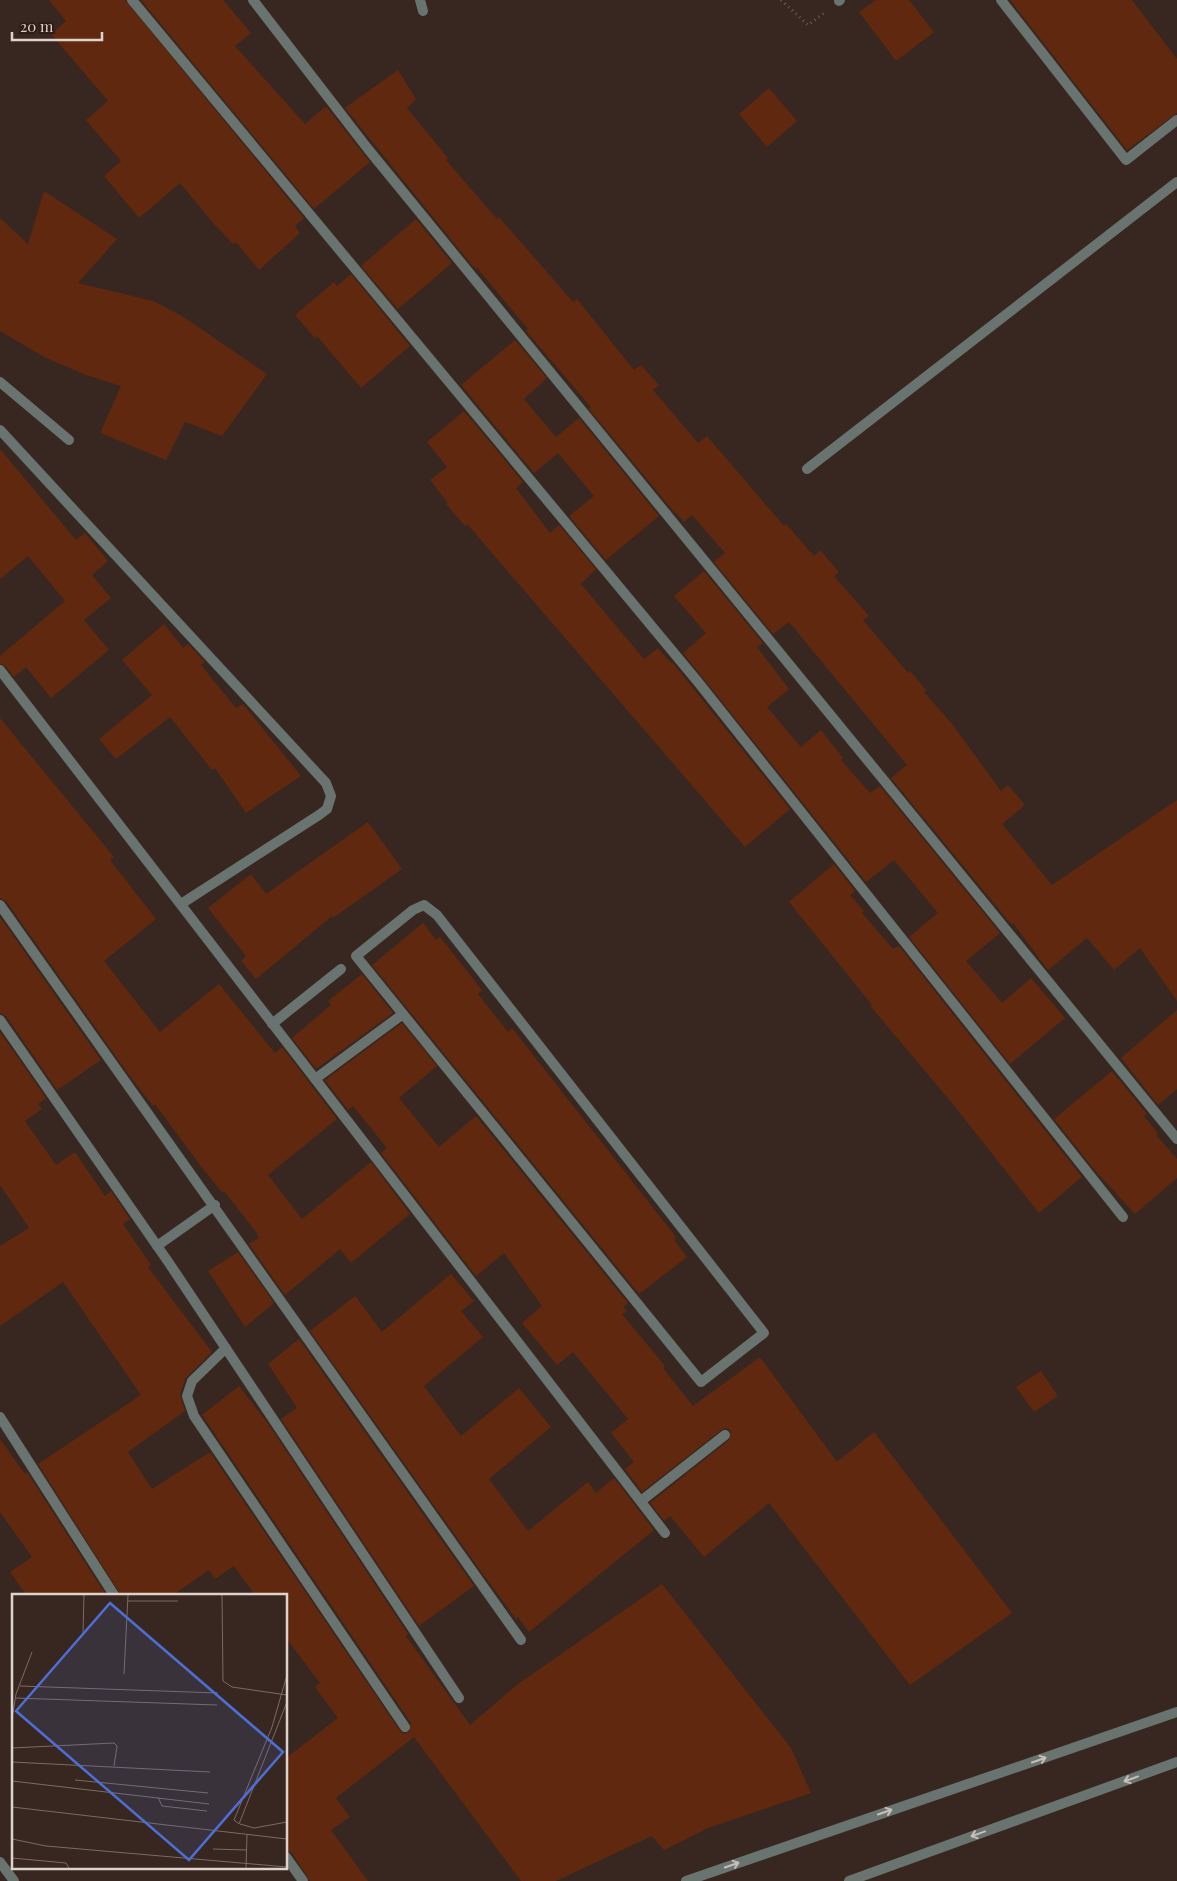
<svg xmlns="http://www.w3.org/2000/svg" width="1177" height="1881" font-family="'Playfair Display',serif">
<rect width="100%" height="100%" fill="#382720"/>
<path fill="#60280e" d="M 49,0 L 125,0 L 304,218 L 295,226 L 300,233 L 259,270 L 236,242 L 233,244 L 214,224 L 180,183 L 139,218 L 104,176 L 121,161 L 86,120 L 108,101 L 51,34 L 66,21 Z
M 141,0 L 223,0 L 251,33 L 235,46 L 305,124 L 326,106 L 370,162 L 314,209 Z
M 876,0 L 909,0 L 934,32 L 896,61 L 859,12 Z
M 1010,0 L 1132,0 L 1177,59 L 1177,113 L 1127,150 Z
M 398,70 L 416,99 L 407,108 L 448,158 L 446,160 L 497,219 L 499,217 L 573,302 L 577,299 L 634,370 L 641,365 L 659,385 L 653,390 L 698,443 L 707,436 L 784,526 L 786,524 L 814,556 L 820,550 L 839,572 L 834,576 L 869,616 L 863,620 L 908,673 L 910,671 L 926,690 L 924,692 L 952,724 L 1001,791 L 1008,785 L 1025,805 L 1002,824 L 1052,885 L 1177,800 L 1177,1001 L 1140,948 L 1114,970 L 1087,938 L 1048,970 L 1013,923 L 1011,924 L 891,778 L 907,765 L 789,622 L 773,634 L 714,562 L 725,553 L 692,515 L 684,522 L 670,507 L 589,409 L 591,407 L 526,331 L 528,329 L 477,268 L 475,269 L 345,108 Z
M 769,88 L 797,121 L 767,147 L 739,114 Z
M 44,191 L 117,239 L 78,283 L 153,301 L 182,316 L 267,374 L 222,436 L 185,422 L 166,460 L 100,433 L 121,386 L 86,375 L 44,357 L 0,331 L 0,218 L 28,244 Z
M 416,219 L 452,263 L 398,309 L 361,266 Z
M 351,274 L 410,346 L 361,388 L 317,336 L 315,338 L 295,315 L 334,282 L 337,286 Z
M 515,340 L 547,378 L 524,399 L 556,437 L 579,418 L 659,516 L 606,560 L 569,516 L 594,496 L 558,453 L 534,473 L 461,385 Z
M 464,411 L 523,482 L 516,488 L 550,533 L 559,525 L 596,569 L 581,584 L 644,659 L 658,648 L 671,663 L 672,662 L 790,809 L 745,847 L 467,524 L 465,526 L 446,504 L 448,503 L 430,480 L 447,467 L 427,442 Z
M 0,449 L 76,540 L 85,533 L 108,561 L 92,575 L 111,598 L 84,620 L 109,650 L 51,698 L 26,667 L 14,677 L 5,666 L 0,663 L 0,656 L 65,601 L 28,556 L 0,579 Z
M 704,571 L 763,643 L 757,647 L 789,689 L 767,707 L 801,747 L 821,730 L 843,758 L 841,760 L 870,793 L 880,786 L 1000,933 L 966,961 L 1002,1003 L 1031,978 L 1065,1018 L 1010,1064 L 909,937 L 938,913 L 894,860 L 866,882 L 683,653 L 706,633 L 674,596 Z
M 164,624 L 183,648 L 188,644 L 205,662 L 201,665 L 236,708 L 243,704 L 301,776 L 246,813 L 215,768 L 212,770 L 170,717 L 116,759 L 99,739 L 152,695 L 122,660 Z
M 0,718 L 114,857 L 110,860 L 156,919 L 104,961 L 160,1032 L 219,984 L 275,1053 L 282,1047 L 337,1119 L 268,1175 L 302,1219 L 371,1162 L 410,1214 L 351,1263 L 340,1249 L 285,1295 L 249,1244 L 259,1238 L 256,1232 L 224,1191 L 222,1192 L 200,1165 L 155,1104 L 153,1106 L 129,1075 L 6,901 L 0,898 Z
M 368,822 L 402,869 L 333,918 L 332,916 L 256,979 L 241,961 L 246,956 L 208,908 L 251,874 L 266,894 Z
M 834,864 L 855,891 L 850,895 L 864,911 L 862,913 L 893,949 L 899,946 L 1082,1177 L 1039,1213 L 952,1103 L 871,1007 L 872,1005 L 789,902 Z
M 0,917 L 101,1060 L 57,1090 L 6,1016 L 0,1013 Z
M 423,923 L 436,940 L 440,937 L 482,990 L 478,994 L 508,1032 L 512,1028 L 676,1237 L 674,1240 L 687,1257 L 639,1294 L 372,965 Z
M 362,974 L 393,1013 L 316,1069 L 292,1038 L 331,1005 L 328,1001 Z
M 1177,1010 L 1177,1089 L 1158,1105 L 1121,1058 Z
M 402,1023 L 437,1066 L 399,1098 L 439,1147 L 476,1116 L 628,1303 L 623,1307 L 627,1311 L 622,1314 L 665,1366 L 663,1368 L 693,1406 L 760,1357 L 837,1462 L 874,1432 L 1012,1613 L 910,1685 L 769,1503 L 704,1557 L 670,1516 L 664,1521 L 650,1503 L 729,1440 L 731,1431 L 727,1428 L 721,1430 L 642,1492 L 625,1469 L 634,1462 L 611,1433 L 628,1419 L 573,1352 L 557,1365 L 522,1323 L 542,1306 L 504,1253 L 476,1276 L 381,1153 L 387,1148 L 353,1106 L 348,1110 L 325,1080 Z
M 0,1032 L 46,1098 L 38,1104 L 42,1109 L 25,1121 L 56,1165 L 75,1152 L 105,1196 L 111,1191 L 130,1219 L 123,1224 L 151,1265 L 148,1267 L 212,1352 L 185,1379 L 180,1394 L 185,1411 L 128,1452 L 152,1489 L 210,1452 L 400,1731 L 405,1734 L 409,1732 L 411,1723 L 202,1415 L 239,1386 L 269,1425 L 408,1634 L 406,1636 L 470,1725 L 518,1684 L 662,1584 L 791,1748 L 811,1793 L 708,1828 L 664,1850 L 652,1836 L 556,1881 L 521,1881 L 414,1737 L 336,1798 L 350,1817 L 331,1830 L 368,1881 L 310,1881 L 292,1853 L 286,1850 L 286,1758 L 338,1718 L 315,1687 L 320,1683 L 286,1638 L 286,1595 L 255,1595 L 234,1566 L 215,1579 L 209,1570 L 173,1595 L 121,1595 L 38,1464 L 141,1395 L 63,1282 L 0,1326 L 0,1246 L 29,1228 L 0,1185 Z
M 1112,1071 L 1147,1114 L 1144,1116 L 1158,1133 L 1156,1135 L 1177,1159 L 1177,1178 L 1135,1214 L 1093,1168 L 1054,1119 Z
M 238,1252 L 274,1303 L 245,1327 L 208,1271 Z
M 451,1274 L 474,1301 L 461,1311 L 483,1337 L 424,1386 L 461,1436 L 519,1388 L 551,1427 L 489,1479 L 528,1531 L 588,1482 L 596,1493 L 614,1478 L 654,1530 L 529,1632 L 518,1617 L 516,1619 L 485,1577 L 310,1331 L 355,1296 L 382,1332 Z
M 299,1339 L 474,1586 L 419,1626 L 281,1419 L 297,1408 L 268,1364 Z
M 1041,1371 L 1058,1396 L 1034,1412 L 1016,1387 Z
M 0,1439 L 25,1474 L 27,1472 L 106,1595 L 26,1595 L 10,1572 L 32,1557 L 0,1512 Z"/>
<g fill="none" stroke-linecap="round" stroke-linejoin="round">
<path stroke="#6c5d56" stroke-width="3" stroke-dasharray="1 4" stroke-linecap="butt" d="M 781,0 L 808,25 L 824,13"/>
<path stroke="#69736f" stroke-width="10" d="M 420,0 L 423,11
M 1001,0 L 1126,160 L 1177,120
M 0,382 L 69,440
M 424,905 L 437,915 L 764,1333 L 701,1382 L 356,956 L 413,910 Z
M 315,1079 L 403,1014
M 641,1501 L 725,1435"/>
<path stroke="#69736f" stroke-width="10" d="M 132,0 L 698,682 L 1123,1217
M 253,0 L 368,149 L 1177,1139
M 839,1 L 840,0
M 0,430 L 326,783 L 331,796 L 327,809 L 319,815 L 181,904
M 807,469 L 1177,182
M 0,670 L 665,1533
M 0,905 L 521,1640
M 0,1020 L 169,1263 L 459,1698
M 272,1024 L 341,969
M 157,1246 L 215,1205
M 226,1348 L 192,1381 L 187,1396 L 194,1416 L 405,1727
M 0,1417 L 114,1595
M 286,1857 L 303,1881
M 0,1862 L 14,1881
M 686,1881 L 1177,1712
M 849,1881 L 1177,1762"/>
</g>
<defs><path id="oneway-shaft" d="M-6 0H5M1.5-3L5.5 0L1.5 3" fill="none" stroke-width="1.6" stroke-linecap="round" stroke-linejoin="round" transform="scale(1.25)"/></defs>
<g stroke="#c7bfba">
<use href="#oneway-shaft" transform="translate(1039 1760) rotate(-19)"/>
<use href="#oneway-shaft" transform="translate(1131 1779) rotate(160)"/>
<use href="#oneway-shaft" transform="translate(885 1812) rotate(-19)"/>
<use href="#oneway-shaft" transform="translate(978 1834) rotate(160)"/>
<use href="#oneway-shaft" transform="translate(732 1865) rotate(-19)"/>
</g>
<g transform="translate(12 1594)">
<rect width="275" height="275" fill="#382720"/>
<path fill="none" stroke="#7a6b65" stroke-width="1" d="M 210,1 L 211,87 L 220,93 L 275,101M 116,7 L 166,7M 71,40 L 72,1M 112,80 L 116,1M 275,81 L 260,133 L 222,226 L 227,230 L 275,108M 8,92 L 206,99M 3,104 L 205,111M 0,125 L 4,100 L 20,58M 0,154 L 102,149 L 105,152 L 102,172M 0,168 L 198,178M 63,186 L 196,199M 0,187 L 197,210M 146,203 L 150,212 L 195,217M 0,213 L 275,245M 228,230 L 242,234 L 275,228M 0,245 L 34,252 L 275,273M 201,255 L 234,256M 0,264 L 54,269 L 57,274M 234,274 L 235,241"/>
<path fill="#4d6fd5" fill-opacity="0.15" stroke="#4d6fd5" stroke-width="2.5" d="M 98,9 L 271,158 L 177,266 L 4,117 Z"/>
<rect width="275" height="275" fill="none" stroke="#ded2cd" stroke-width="2.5"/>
</g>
<path d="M12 32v8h90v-8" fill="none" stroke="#ded2cd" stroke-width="2.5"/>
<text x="20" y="32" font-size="15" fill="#ded2cd" stroke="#2e1d16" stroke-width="4" paint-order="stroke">20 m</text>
</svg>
